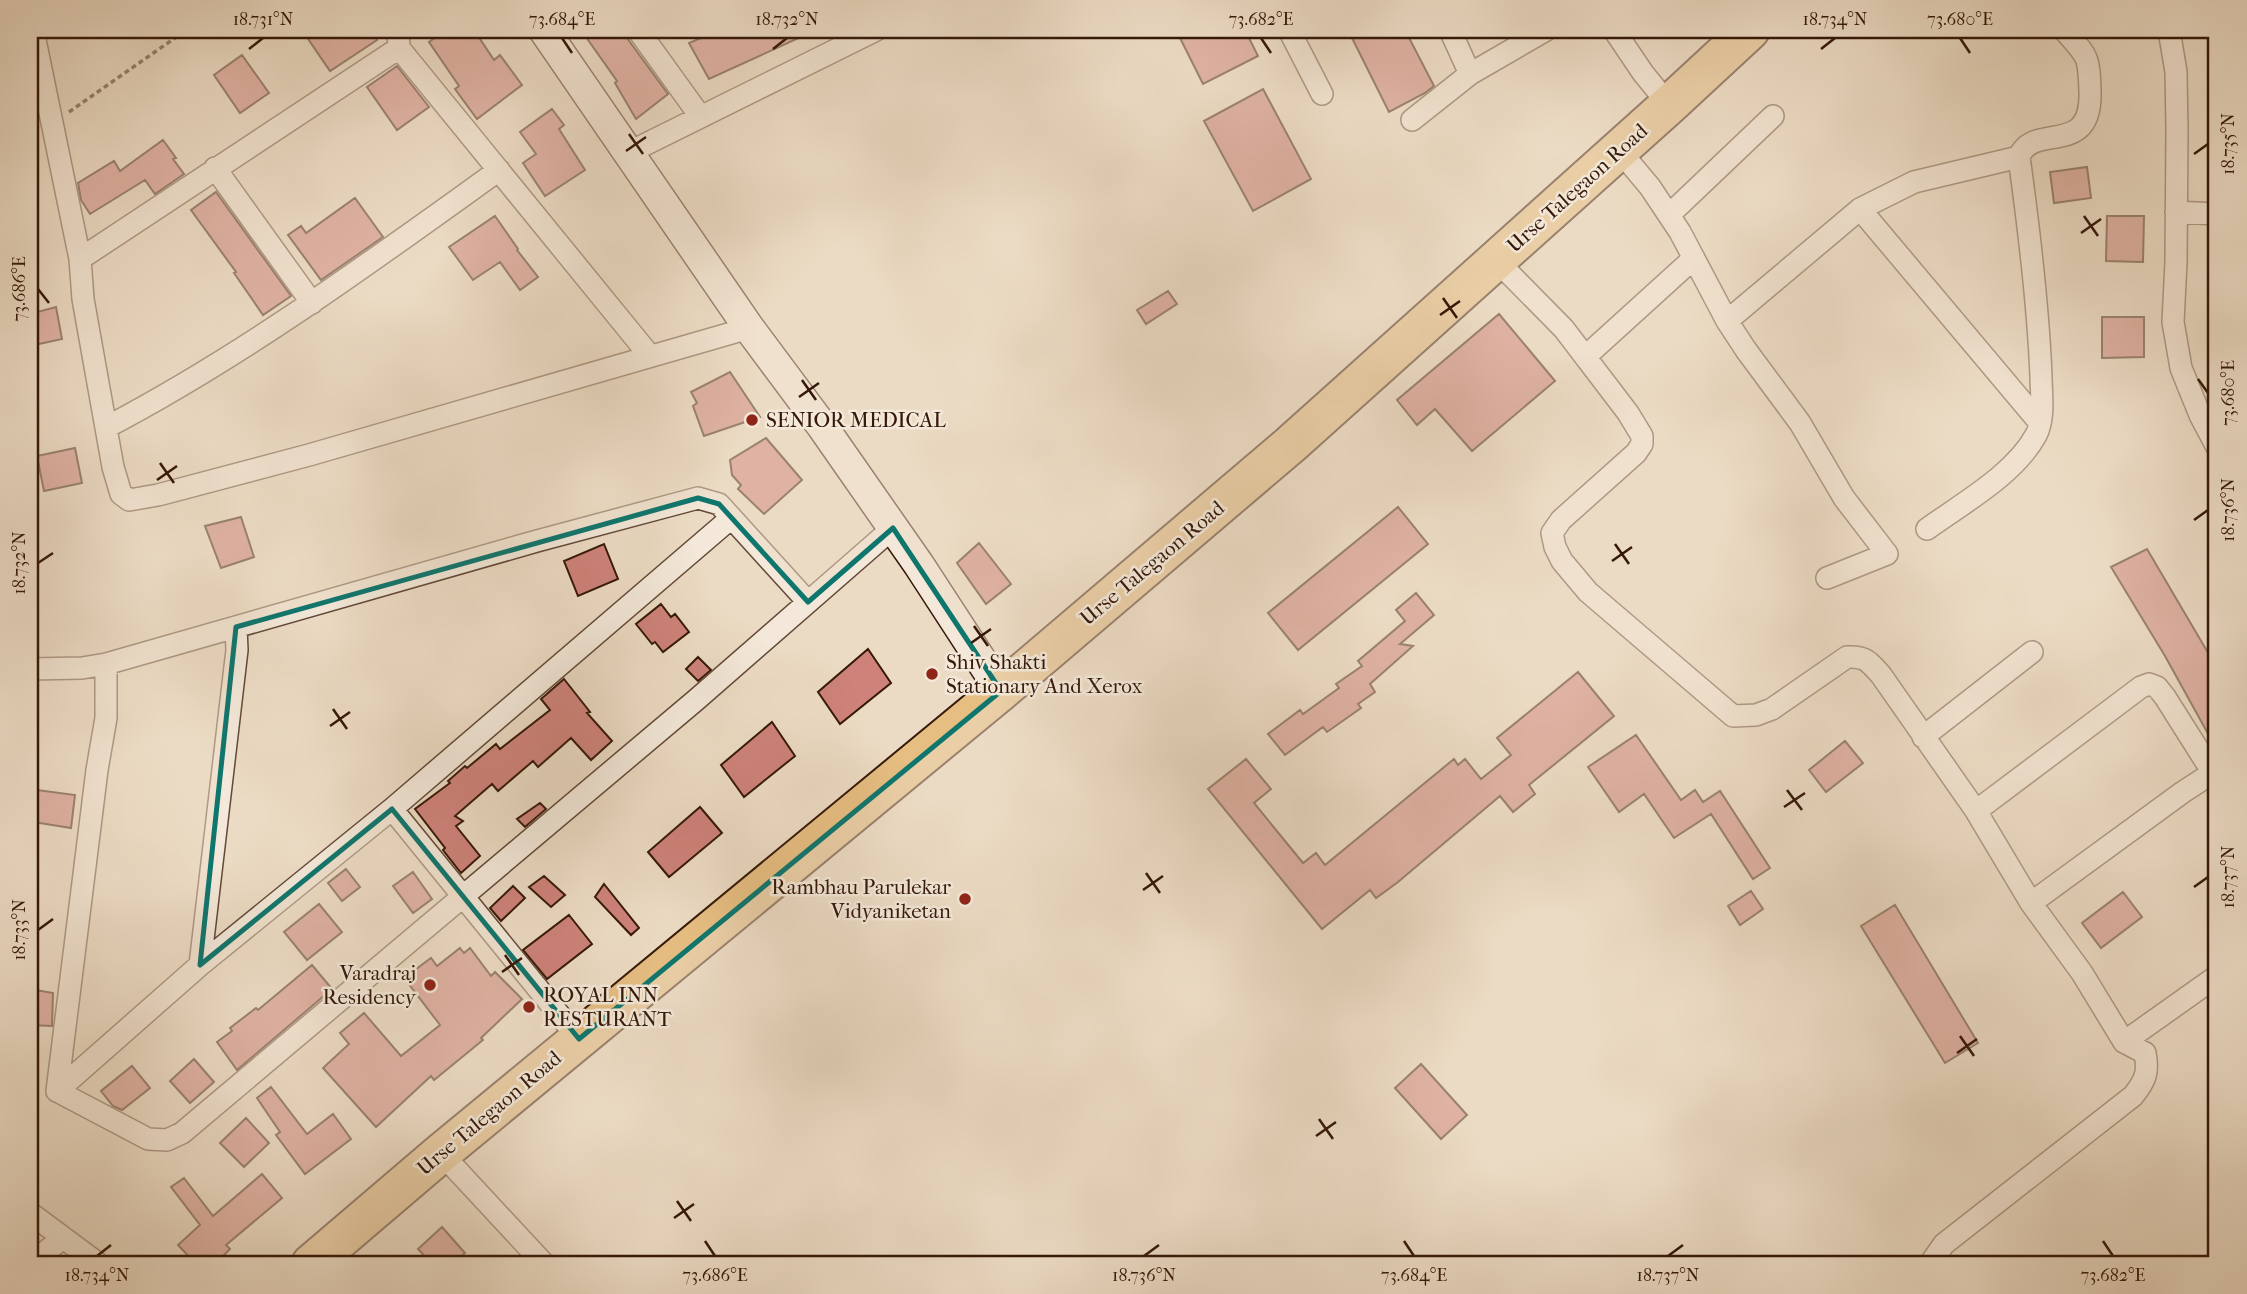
<svg xmlns="http://www.w3.org/2000/svg" width="2247" height="1294" font-family="'IM FELL French Canon',serif">
<rect width="100%" height="100%" fill="#ecdbc4"/>
<filter id="stains"><feTurbulence type="fractalNoise" baseFrequency=".00286" numOctaves="4"/><feColorMatrix values="0 0 0 0 .2 0 0 0 0 .09 0 0 0 0 .02 0 0 0 .5 -.17"/></filter>
<radialGradient id="worn" r=".72"><stop offset=".6" stop-color="#630" stop-opacity="0"/><stop offset="1" stop-color="#630" stop-opacity=".3"/></radialGradient>
<path fill="#ce827a" stroke="#351808" stroke-width="2" d="M 302,30 L 370,30 L 377,40 L 330,71 Z
M 446,30 L 474,30 L 494,60 L 500,55 L 522,85 L 477,119 L 455,89 L 459,86 L 429,42 Z
M 581,30 L 625,30 L 627,38 L 668,94 L 636,119 L 615,83 L 617,81 Z
M 720,30 L 816,30 L 709,79 L 689,43 Z
M 1176,30 L 1245,30 L 1258,56 L 1203,84 Z
M 1348,30 L 1405,30 L 1434,86 L 1425,93 L 1389,112 Z
M 242,55 L 269,93 L 240,113 L 214,75 Z
M 397,66 L 429,107 L 397,130 L 367,87 Z
M 1263,89 L 1311,179 L 1253,211 L 1204,121 Z
M 552,109 L 564,125 L 559,129 L 585,170 L 545,196 L 523,163 L 536,154 L 520,132 Z
M 163,140 L 176,158 L 173,159 L 184,174 L 155,194 L 145,180 L 90,214 L 81,200 L 78,183 L 114,161 L 120,171 Z
M 2087,167 L 2091,198 L 2054,203 L 2050,172 Z
M 216,192 L 291,296 L 263,315 L 234,273 L 236,272 L 191,210 Z
M 355,198 L 383,237 L 321,280 L 288,235 L 301,226 L 306,233 Z
M 495,216 L 518,249 L 517,250 L 538,277 L 520,290 L 500,262 L 473,280 L 449,247 Z
M 2107,216 L 2144,216 L 2143,262 L 2106,261 Z
M 1168,291 L 1177,304 L 1146,324 L 1137,310 Z
M 56,307 L 62,339 L 30,346 L 30,314 Z
M 1499,314 L 1555,381 L 1472,451 L 1435,409 L 1417,425 L 1397,400 Z
M 2102,317 L 2144,317 L 2144,357 L 2102,358 Z
M 730,372 L 760,417 L 704,436 L 693,406 L 697,403 L 691,392 Z
M 766,438 L 802,480 L 764,514 L 738,489 L 741,485 L 732,475 L 730,460 Z
M 75,448 L 82,483 L 44,491 L 37,456 Z
M 1398,507 L 1428,544 L 1298,650 L 1268,613 Z
M 241,517 L 254,557 L 221,568 L 205,526 Z
M 979,543 L 1011,584 L 986,604 L 957,563 Z
M 604,544 L 618,579 L 578,596 L 564,561 Z
M 2147,549 L 2217,668 L 2217,750 L 2165,656 L 2111,567 Z
M 1416,593 L 1434,615 L 1400,644 L 1413,646 L 1370,684 L 1375,692 L 1358,704 L 1361,708 L 1327,732 L 1323,727 L 1285,755 L 1268,734 L 1300,710 L 1303,714 L 1339,688 L 1336,684 L 1362,666 L 1358,661 L 1405,621 L 1396,610 Z
M 661,604 L 671,617 L 675,614 L 689,632 L 663,652 L 655,642 L 652,644 L 636,624 Z
M 868,649 L 891,683 L 840,724 L 818,692 Z
M 698,657 L 711,670 L 698,681 L 686,669 Z
M 1578,672 L 1614,716 L 1529,785 L 1535,794 L 1513,812 L 1500,796 L 1398,882 L 1376,898 L 1370,890 L 1322,929 L 1208,789 L 1246,759 L 1271,789 L 1254,803 L 1303,863 L 1316,853 L 1325,865 L 1454,759 L 1458,765 L 1465,759 L 1481,779 L 1511,755 L 1497,738 Z
M 564,679 L 590,712 L 587,713 L 612,741 L 591,760 L 571,738 L 538,767 L 533,761 L 498,791 L 492,784 L 455,816 L 463,821 L 456,826 L 480,856 L 461,873 L 443,850 L 445,848 L 415,809 L 450,783 L 448,781 L 465,766 L 467,768 L 496,744 L 500,749 L 550,710 L 541,699 Z
M 772,722 L 795,756 L 744,797 L 721,765 Z
M 1636,735 L 1681,800 L 1695,790 L 1703,802 L 1720,791 L 1770,868 L 1753,879 L 1711,814 L 1674,838 L 1644,794 L 1619,812 L 1588,767 Z
M 1845,741 L 1863,763 L 1826,792 L 1809,770 Z
M 37,790 L 75,795 L 71,828 L 33,822 Z
M 540,803 L 546,809 L 525,827 L 517,819 Z
M 700,807 L 722,833 L 669,877 L 648,852 Z
M 346,869 L 360,887 L 342,901 L 328,883 Z
M 413,872 L 432,899 L 413,913 L 393,886 Z
M 544,876 L 565,895 L 551,907 L 529,887 Z
M 604,884 L 639,928 L 631,935 L 595,897 Z
M 513,886 L 525,898 L 501,921 L 490,908 Z
M 1751,891 L 1763,909 L 1740,925 L 1728,906 Z
M 2123,892 L 2142,917 L 2101,948 L 2082,923 Z
M 319,904 L 342,932 L 307,960 L 284,932 Z
M 1895,905 L 1978,1043 L 1945,1063 L 1861,926 Z
M 569,915 L 592,944 L 547,979 L 523,950 Z
M 460,948 L 464,953 L 470,948 L 491,976 L 495,972 L 522,999 L 481,1038 L 483,1040 L 434,1080 L 431,1076 L 376,1127 L 323,1068 L 349,1044 L 340,1033 L 364,1013 L 401,1056 L 440,1025 L 408,983 L 411,981 L 407,976 L 431,958 L 437,966 Z
M 312,965 L 332,989 L 237,1070 L 217,1042 L 232,1031 L 230,1028 L 256,1008 L 258,1010 Z
M 30,989 L 53,993 L 52,1026 L 30,1025 Z
M 194,1059 L 214,1082 L 190,1103 L 170,1081 Z
M 1421,1064 L 1467,1115 L 1441,1139 L 1395,1088 Z
M 132,1066 L 150,1088 L 122,1110 L 113,1106 L 101,1091 Z
M 271,1087 L 307,1134 L 333,1114 L 351,1139 L 305,1174 L 276,1135 L 280,1132 L 257,1098 Z
M 246,1118 L 269,1143 L 244,1167 L 220,1143 Z
M 262,1174 L 282,1198 L 226,1245 L 230,1249 L 215,1264 L 196,1264 L 178,1245 L 200,1225 L 171,1187 L 184,1178 L 213,1216 Z
M 442,1227 L 465,1253 L 453,1264 L 432,1264 L 418,1249 Z"/>
<g fill="none" stroke-linecap="round" stroke-linejoin="round">
<g stroke="#634937" stroke-width="24">
<path id="street" d="M 33,30 L 80,259 L 83,299 L 113,467 L 121,494 L 129,500 L 158,495 L 309,455 L 749,328
M 398,30 L 399,48 L 650,356
M 638,30 L 700,116
M 1289,30 L 1322,94
M 1450,30 L 1470,74
M 1614,30 L 1643,73 L 1669,105
M 2169,30 L 2176,72 L 2177,130 L 2176,262 L 2173,322 L 2181,368 L 2200,415 L 2217,447
M 1412,120 L 1470,74 L 1546,30
M 1619,150 L 1650,187 L 1680,232 L 1727,321 L 1746,350 L 1800,423 L 1844,498 L 1887,554 L 1827,578
M 630,152 L 876,30
M 215,168 L 312,303
M 1860,209 L 2040,423
M 2176,212 L 2217,214
M 1669,215 L 1773,116
M 80,259 L 399,48
M 1496,260 L 1564,329 L 1628,413 L 1642,436 L 1642,444 L 1636,453 L 1561,520 L 1552,533 L 1555,547 L 1562,561 L 1588,592 L 1733,716 L 1756,715 L 1772,709 L 1847,657 C 1866,656 1869,662 1881,675 L 1976,811 L 2031,903 L 2082,973 L 2124,1042 L 2145,1053 C 2149,1073 2145,1081 2133,1096 L 1944,1244 L 1930,1264
M 1727,321 L 1860,209 L 1914,182 L 2019,157
M 1585,357 L 1694,258
M 107,427 C 246,354 372,261 499,170
M 1927,529 C 1963,503 2015,474 2036,435 C 2045,418 2041,394 2041,376 C 2038,303 2029,229 2019,157 C 2033,121 2092,159 2090,92 C 2089,55 2088,57 2064,30
M 106,664 L 106,718 L 97,770 L 57,1091 L 148,1139 L 167,1140 L 182,1133 L 696,700 L 893,528
M 30,669 L 82,668 L 106,664 L 537,541 L 698,498 L 719,504 L 808,602
M 1923,737 L 2032,652
M 392,809 L 579,1039
M 1976,811 L 2141,687 L 2149,684 L 2157,687 L 2165,697 L 2213,773
M 2031,903 L 2183,792 L 2217,770
M 200,965 L 237,650 L 236,627
M 2124,1042 L 2217,976
M 57,1091 L 200,965 L 392,809 L 730,519
M 441,1153 L 544,1264
M 30,1213 L 96,1262
M 30,1264 L 63,1238"/>
</g>
<g stroke="#351808" stroke-width="33">
<path id="secondary" d="M 544,30 L 749,328 L 822,426 L 919,565 L 1001,691"/>
</g>
<g stroke="#351808" stroke-width="42">
<path id="highway" d="M 311,1264 L 441,1153 L 1001,691 L 1290,445 L 1669,105 L 1750,30"/>
</g>
<path stroke="#351808" stroke-width="3.5" stroke-dasharray="5 3.5" stroke-linecap="butt" d="M 69,112 L 182,33"/>
<use href="#street" stroke="#f3e8d9" stroke-width="21"/>
<use href="#secondary" stroke="#f3e8d9" stroke-width="30"/>
<use href="#highway" stroke="#e6be82" stroke-width="38"/>
</g>
<path d="M0 0H2247V1294H0ZM 698,498 L 719,504 L 808,602 L 893,528 L 1001,691 L 579,1039 L 392,809 L 200,965 L 236,627 Z" fill="#ecdbc4" fill-opacity=".55" fill-rule="evenodd"/>
<path fill="none" stroke="#0f766e" stroke-width="5" stroke-linejoin="round" d="M 698,498 L 719,504 L 808,602 L 893,528 L 1001,691 L 579,1039 L 392,809 L 200,965 L 236,627 Z"/>
<path fill="none" stroke="#351808" stroke-width="2.5" d="M 562,38 L 572,53M 1261,38 L 1271,53M 1960,38 L 1970,53M 249,49 L 263,38M 773,49 L 787,38M 1821,49 L 1835,38M 629,134 L 643,154M 626,151 L 646,137M 2194,154 L 2208,144M 2084,216 L 2098,236M 2081,233 L 2101,219M 38,289 L 49,303M 1443,298 L 1457,318M 1440,315 L 1460,301M 2198,379 L 2208,393M 802,380 L 816,400M 799,397 L 819,383M 160,463 L 174,483M 157,480 L 177,466M 2194,520 L 2208,510M 1615,544 L 1629,564M 1612,561 L 1632,547M 38,563 L 53,553M 974,626 L 988,646M 971,643 L 991,629M 333,709 L 347,729M 330,726 L 350,712M 1787,790 L 1802,810M 1784,807 L 1805,793M 1146,873 L 1160,893M 2194,887 L 2208,877M 1143,890 L 1163,876M 38,930 L 53,919M 505,955 L 519,975M 502,972 L 522,958M 1960,1036 L 1974,1056M 1957,1053 L 1977,1039M 1319,1119 L 1333,1139M 1316,1136 L 1336,1122M 677,1201 L 691,1221M 674,1218 L 694,1204M 705,1241 L 715,1256M 1404,1241 L 1414,1256M 2103,1241 L 2113,1256M 97,1256 L 111,1245M 1144,1256 L 1159,1245M 1668,1256 L 1683,1245"/>
<g fill="#8f2418" stroke="#f3e8d9" stroke-width="2.5">
<circle cx="752" cy="420" r="7"/>
<circle cx="932" cy="674" r="7"/>
<circle cx="965" cy="899" r="7"/>
<circle cx="430" cy="985" r="7"/>
<circle cx="529" cy="1007" r="7"/>
</g>
<g text-anchor="middle" stroke-width="5" stroke-linejoin="round" paint-order="stroke">
<g font-size="21" fill="#351808" stroke="#f3e8d9">
<text transform="translate(1577 188) rotate(-42)" y="7">Urse Talegaon Road</text>
<text transform="translate(1152 563) rotate(-40)" y="7">Urse Talegaon Road</text>
<text transform="translate(489 1113) rotate(-40)" y="7">Urse Talegaon Road</text>
</g>
<g font-size="21" fill="#351808" stroke="#f3e8d9" text-anchor="start">
<text x="766" y="427">SENIOR MEDICAL</text>
<text x="946" y="669">Shiv Shakti<tspan x="946" dy="24">Stationary And Xerox</tspan></text>
<text x="951" y="894" text-anchor="end">Rambhau Parulekar<tspan x="951" dy="24">Vidyaniketan</tspan></text>
<text x="416" y="980" text-anchor="end">Varadraj<tspan x="416" dy="24">Residency</tspan></text>
<text x="543" y="1002">ROYAL INN<tspan x="543" dy="24">RESTURANT</tspan></text>
</g>
</g>
<rect width="2247" height="1294" fill="none" stroke="#ecdbc4" stroke-width="77"/>
<rect x="38" y="38" width="2170" height="1218" fill="none" stroke="#351808" stroke-width="2.5"/>
<g font-size="18" text-anchor="middle" fill="#351808">
<text x="263" y="25">18.731°N</text>
<text x="562" y="25">73.684°E</text>
<text x="787" y="25">18.732°N</text>
<text x="1261" y="25">73.682°E</text>
<text x="1835" y="25">18.734°N</text>
<text x="1960" y="25">73.680°E</text>
<text transform="translate(2228 144) rotate(-90)" y="6">18.735°N</text>
<text transform="translate(19 289) rotate(-90)" y="6">73.686°E</text>
<text transform="translate(2228 393) rotate(-90)" y="6">73.680°E</text>
<text transform="translate(2228 510) rotate(-90)" y="6">18.736°N</text>
<text transform="translate(19 563) rotate(-90)" y="6">18.732°N</text>
<text transform="translate(2228 877) rotate(-90)" y="6">18.737°N</text>
<text transform="translate(19 930) rotate(-90)" y="6">18.733°N</text>
<text x="97" y="1281">18.734°N</text>
<text x="715" y="1281">73.686°E</text>
<text x="1144" y="1281">18.736°N</text>
<text x="1414" y="1281">73.684°E</text>
<text x="1668" y="1281">18.737°N</text>
<text x="2113" y="1281">73.682°E</text>
</g>
<rect width="100%" height="100%" filter="url(#stains)"/>
<rect width="100%" height="100%" fill="url(#worn)"/>
</svg>
